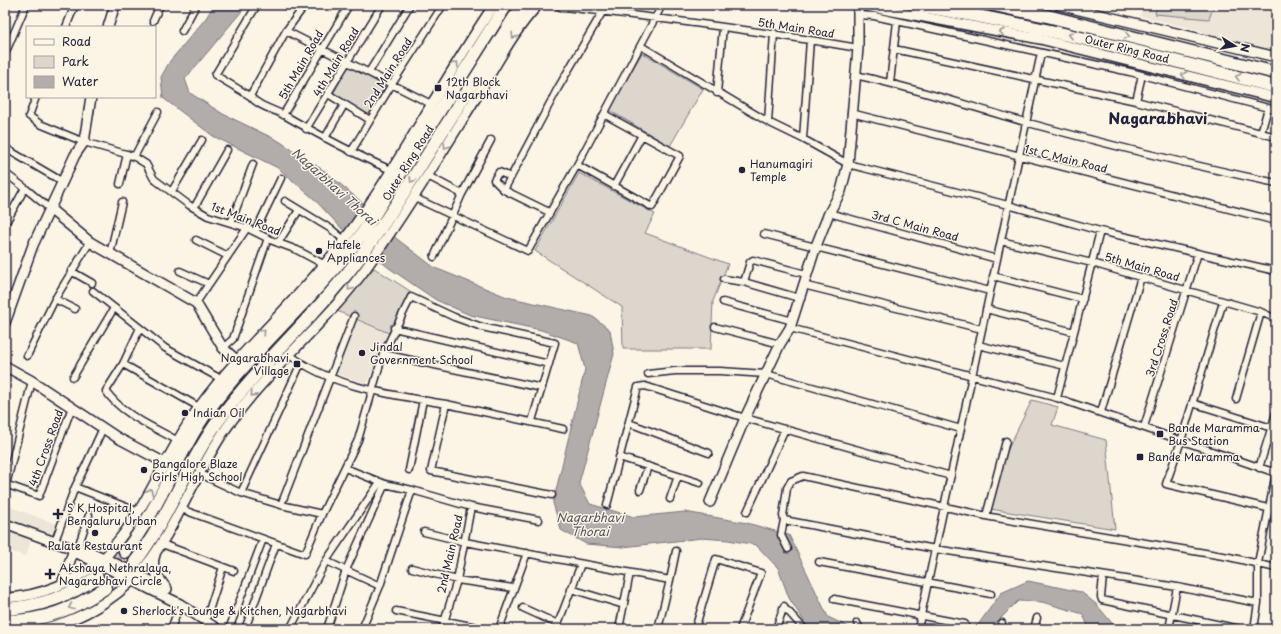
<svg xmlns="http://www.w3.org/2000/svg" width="1281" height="634" font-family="'Playpen Sans',sans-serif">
<rect width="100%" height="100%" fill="#fcf5e5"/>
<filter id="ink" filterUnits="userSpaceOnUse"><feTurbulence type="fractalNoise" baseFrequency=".025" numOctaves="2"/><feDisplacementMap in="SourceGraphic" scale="8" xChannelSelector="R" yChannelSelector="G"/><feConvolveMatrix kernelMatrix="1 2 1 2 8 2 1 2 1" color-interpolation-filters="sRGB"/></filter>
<g filter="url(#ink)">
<path fill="#ece5d8" d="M 1143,5 L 1276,5 L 1276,54 L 1203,37 L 1203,31 L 1140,16 Z
M 357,320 L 389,333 L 367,384 L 335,373 Z
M 5,505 L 56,524 L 52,535 L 5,519 Z
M 5,529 L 32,537 L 26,556 L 5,550 Z"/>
<path fill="#dcd6cc" stroke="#7f7c84" d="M 1157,5 L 1214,5 L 1209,19 L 1155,14 Z
M 642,53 L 703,89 L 670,146 L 609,110 Z
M 348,66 L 385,86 L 366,120 L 330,100 Z
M 579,173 L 655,214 L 645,233 L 728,264 L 713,301 L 711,349 L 623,349 L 622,307 L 535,251 Z
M 374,268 L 410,291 L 389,333 L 337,311 Z
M 1032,400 L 1058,407 L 1052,425 L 1106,440 L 1115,529 L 990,509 L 1004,457 Z"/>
<path fill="#b2adab" stroke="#78757e" d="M 214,5 L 247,5 L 185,79 L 190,93 L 223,114 L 279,141 L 326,172 L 365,205 L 397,239 L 435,268 L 507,297 L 592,316 L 610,330 L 614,354 L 579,483 L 590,504 L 634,517 L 685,512 L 747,523 L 789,535 L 828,617 L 853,629 L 809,629 L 789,598 L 778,568 L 756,545 L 728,540 L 702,538 L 623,547 L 586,544 L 561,530 L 553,503 L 585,369 L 578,343 L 541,330 L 470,315 L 436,300 L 389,268 L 345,232 L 314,199 L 278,168 L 213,136 L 163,98 L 161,77 L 170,61 L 206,18 Z
M 1028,581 L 1081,592 L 1096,604 L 1117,629 L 1089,629 L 1083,614 L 1042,602 L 1018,601 L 990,629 L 975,629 L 1001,593 Z"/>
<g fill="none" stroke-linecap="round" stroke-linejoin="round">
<path stroke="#d0cbc3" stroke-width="12" stroke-dasharray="12 6" stroke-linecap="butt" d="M 97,577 L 125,552
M 105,588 L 130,567"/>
<g stroke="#22223b" stroke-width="9">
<path id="street" d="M 305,5 L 286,31 L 250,96 C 258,106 272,109 284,115 C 319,135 354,154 391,170
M 564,7 C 662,18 760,31 858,48
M 858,15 L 874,16 L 1130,72 L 1276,110
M 153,21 L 160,5
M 66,27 L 75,5
M 182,31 L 196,5
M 286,31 L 431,104
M 641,46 L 768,122 L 803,139 L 848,164 L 1008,205 L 1100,231 L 1276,271
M 894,49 L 1136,101 L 1276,137
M 5,54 L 26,5
M 369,72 L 410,5
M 855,75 C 912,87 968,106 1025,122 C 1108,145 1192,165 1276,183
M 890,83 L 897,21
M 717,93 L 723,27
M 328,94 L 370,120
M 250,96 L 215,75 L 257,5
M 36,97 L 29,116 L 40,124 L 84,142 L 133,156 L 146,164 L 154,179 L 189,205 L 208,216 L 247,228 L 273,241 L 297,250 L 325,265
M 1136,101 L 1142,75
M 851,113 L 1276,221
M 283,115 L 349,5
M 768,122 L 774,33
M 306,129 L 382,5
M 1261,133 L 1268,108
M 325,138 L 344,105
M 803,139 L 810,40
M 5,148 L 63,182
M 351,152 L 392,84 L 443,5
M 134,157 L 158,112
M 577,165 L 652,207 L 680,156 L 604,114
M 5,173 L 25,188 L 5,224
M 428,176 L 462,194 L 491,140
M 120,184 L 127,154
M 614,186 L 642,135
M 25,188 L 50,209
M 504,190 L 494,180 L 499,172 L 511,177
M 172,191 L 202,140
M 415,198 L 528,251 L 577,165 L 662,5
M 285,201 L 331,229 L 344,240
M 194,208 L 227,150
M 549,212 L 504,190 L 558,88 L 603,11
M 829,213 L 997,259
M 231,223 L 253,164
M 255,232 L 281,178
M 764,234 L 990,291
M 196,240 L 228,256
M 1001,241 L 1092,263 L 1261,312 L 1276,319
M 278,243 L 299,210
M 110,254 L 122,202
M 434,257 L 462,194
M 71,271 L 92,283
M 180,271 L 209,284
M 993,276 L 1083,299
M 724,279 L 744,282 L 750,262 L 753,260 L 806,274
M 744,282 L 799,298
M 803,285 L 982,329
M 93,291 L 140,328 L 123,364 L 199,407
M 55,299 L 75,309
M 723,302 L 793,321
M 1223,302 L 1181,441 L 1166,484 L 1276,510
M 196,303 L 247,228
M 986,309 L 1074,332
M 715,327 L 780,344
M 140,328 L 165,348 L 221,379
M 394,328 L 549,364
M 790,328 L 1057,398 L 1276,473
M 978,345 L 1065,366
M 223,348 L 233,339 L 268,238
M 383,354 L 542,388
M 290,355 C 333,388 394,395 446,404 L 431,471 L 552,495
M 27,356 L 55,299 L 90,242
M 123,364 L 106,391 C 122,415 154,427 178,441
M 648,374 L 675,371 L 720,371 L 766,374 L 961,429
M 73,377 L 114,308
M 1057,398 L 1100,231
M 1236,399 L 1261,312
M 1192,403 L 1272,428
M 446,404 L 563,429
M 1101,412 L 1141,277
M 629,423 L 709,453
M 1144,427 L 1198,253
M 1268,441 L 1276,443
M 619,457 L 700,483
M 345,468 L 385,484 L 412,490 L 471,507 L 539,520
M 1259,468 L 1276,413
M 409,470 L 423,400
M 198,473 L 241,493 L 281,505 L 322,514
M 1276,473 L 1258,563 L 1258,603 L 1177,587 L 935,549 L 784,520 L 783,516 L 787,488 L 791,481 L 803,476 L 991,517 L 1229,557 L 1276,568
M 5,484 L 39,496 L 72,407
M 6,485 L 32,381
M 75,487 L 139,512
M 640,490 L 648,466
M 241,493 L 301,363
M 670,499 L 678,476
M 281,505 L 354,316
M 607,505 L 638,387 L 645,386 L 745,418 L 951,476
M 181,509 L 305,554 L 322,514 L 358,440 L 383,354 L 411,297 L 454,317 L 482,327 L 555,343 L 532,421
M 747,512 L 785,429
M 986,516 L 1006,441
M 784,520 L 781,535 L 788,549
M 424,532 L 465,542 L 670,580 L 658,629
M 55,541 L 75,487 L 86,465 L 103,428
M 162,544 L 234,571
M 78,547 L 89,515
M 326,561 L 380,586
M 819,562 L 991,594
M 412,568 L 457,580 L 513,588
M 1103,576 L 1101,597 L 1102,600 L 1240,629
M 670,580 L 676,551
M 571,589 L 624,605
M 834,599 L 965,624
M 523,608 L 558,624
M 783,608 L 788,611 L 804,629
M 396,611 L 476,627
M 205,623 L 223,567
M 857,623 L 860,629
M 98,629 L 99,628
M 171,629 L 180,604
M 229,629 L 263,539
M 245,629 L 276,544
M 290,629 L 326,561 L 380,482
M 327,629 L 346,570 L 385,484
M 362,629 L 380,586 L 412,490
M 442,629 L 457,580 L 471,507
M 499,629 L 527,553
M 556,629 L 581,564
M 619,629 L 630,573
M 695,629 L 716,559 L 761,573 L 740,629
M 776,629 L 784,606
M 918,629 L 1041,53
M 1001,629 L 1002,623
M 1034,629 L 1037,618
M 1169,629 L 1177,587
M 1254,629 L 1258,603"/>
</g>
<g stroke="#22223b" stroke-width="12">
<path id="secondary" d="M 560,5 L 564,7 L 563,5
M 861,5 L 1040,39 L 1276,98
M 1059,5 L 1276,57
M 108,27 L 115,5
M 50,209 L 90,242 L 196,303 L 223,348 L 241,364
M 5,323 L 33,245 L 75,155 L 84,142 L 91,97
M 5,366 L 32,381 L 118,438 L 165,463
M 710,502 L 745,418 L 780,344 L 790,328 L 816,246 L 829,213 L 841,191 L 848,164 L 858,48 L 858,5
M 5,524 L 74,549 L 77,553 L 180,604 L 217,629
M 79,547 L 104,558 L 167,589
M 155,555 C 150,568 158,577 166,588
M 62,584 L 74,549
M 5,598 C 40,597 76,581 103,559 C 109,554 113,547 118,541 C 151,500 168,449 200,406 C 244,346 301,298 345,239 C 400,165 442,81 494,5
M 41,629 C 90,618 135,588 161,544 C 185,506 201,464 227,427 C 268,369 325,325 366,268 C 406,212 441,154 477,96 C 496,66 513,31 538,5"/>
</g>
<g stroke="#22223b" stroke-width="15">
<path id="highway" d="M 916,5 C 1038,25 1157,56 1276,87
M 994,5 L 1047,16 L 1276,73
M 125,552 C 160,509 176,454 209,409 C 256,346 318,295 364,231 L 506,5
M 135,562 C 169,518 186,465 218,421 C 261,362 317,315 360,257 C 384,225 405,191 426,157 C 455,111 485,64 514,18 L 524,5
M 5,609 C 39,607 70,596 97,577
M 5,621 C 41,622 76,608 105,588"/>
</g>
<use href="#street" stroke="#fcf5e5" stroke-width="6"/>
<use href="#secondary" stroke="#fcf5e5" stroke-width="9"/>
<use href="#highway" stroke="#fcf5e5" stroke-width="12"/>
</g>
<defs><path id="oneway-chevron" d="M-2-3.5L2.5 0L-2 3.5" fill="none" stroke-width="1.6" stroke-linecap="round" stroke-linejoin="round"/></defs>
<g stroke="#9a9698">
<use href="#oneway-chevron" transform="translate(1002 32) rotate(-169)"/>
<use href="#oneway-chevron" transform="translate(1071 35) rotate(-167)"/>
<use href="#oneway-chevron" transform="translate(514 36) rotate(123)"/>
<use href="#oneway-chevron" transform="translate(1127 36) rotate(14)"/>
<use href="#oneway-chevron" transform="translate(456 64) rotate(-58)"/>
<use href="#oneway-chevron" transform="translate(1184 75) rotate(-166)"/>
<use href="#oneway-chevron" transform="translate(1238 77) rotate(-166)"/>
<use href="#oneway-chevron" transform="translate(446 146) rotate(122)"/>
<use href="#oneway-chevron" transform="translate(412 180) rotate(122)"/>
<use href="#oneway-chevron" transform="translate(350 288) rotate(128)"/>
<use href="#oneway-chevron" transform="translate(263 332) rotate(-47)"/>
<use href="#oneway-chevron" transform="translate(253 394) rotate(132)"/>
<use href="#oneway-chevron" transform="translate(150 491) rotate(-63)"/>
<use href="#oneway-chevron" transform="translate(71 607) rotate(157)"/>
</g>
</g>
<g fill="#22223b" stroke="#fcf5e5" stroke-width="1.5">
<rect x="434" y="84" width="8" height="8" rx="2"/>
<circle cx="742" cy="170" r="4"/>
<circle cx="319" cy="251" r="4"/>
<circle cx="362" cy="353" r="4"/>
<rect x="293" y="360" width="8" height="8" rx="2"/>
<circle cx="185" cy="413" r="4"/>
<rect x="1156" y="430" width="8" height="8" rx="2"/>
<rect x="1136" y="453" width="8" height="8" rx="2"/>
<circle cx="144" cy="470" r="4"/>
<path d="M56 508h4v4h4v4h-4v4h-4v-4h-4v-4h4z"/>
<circle cx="95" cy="533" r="4"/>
<path d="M48 568h4v4h4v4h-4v4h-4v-4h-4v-4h4z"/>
<circle cx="124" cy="611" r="4"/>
</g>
<g text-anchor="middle" stroke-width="3" stroke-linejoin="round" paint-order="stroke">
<g font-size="11" fill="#22223b" stroke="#fcf5e5">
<text transform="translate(796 28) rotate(9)" y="4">5th Main Road</text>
<text transform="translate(1127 49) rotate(14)" y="4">Outer Ring Road</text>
<text transform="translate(336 62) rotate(-59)" y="4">4th Main Road</text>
<text transform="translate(301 65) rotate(-60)" y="4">5th Main Road</text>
<text transform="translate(388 73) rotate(-58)" y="4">2nd Main Road</text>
<text transform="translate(1066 159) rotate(14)" y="4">1st C Main Road</text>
<text transform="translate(408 163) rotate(-58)" y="4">Outer Ring Road</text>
<text transform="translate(246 219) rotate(21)" y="4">1st Main Road</text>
<text transform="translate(915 226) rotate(15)" y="4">3rd C Main Road</text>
<text transform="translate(1142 267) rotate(16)" y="4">5th Main Road</text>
<text transform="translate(1162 338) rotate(-72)" y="4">3rd Cross Road</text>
<text transform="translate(46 448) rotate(-70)" y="4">4th Cross Road</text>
<text transform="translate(450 554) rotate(-77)" y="4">2nd Main Road</text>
</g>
<g font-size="11" fill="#22223b" stroke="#fcf5e5" text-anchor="start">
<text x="446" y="86">12th Block<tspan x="446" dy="13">Nagarbhavi</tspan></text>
<text x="750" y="168">Hanumagiri<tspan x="750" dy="13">Temple</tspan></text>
<text x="327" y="249">Hafele<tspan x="327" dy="13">Appliances</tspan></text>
<text x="370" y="351">Jindal<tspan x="370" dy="13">Government School</tspan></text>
<text x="289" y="362" text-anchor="end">Nagarabhavi<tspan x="289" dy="13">Village</tspan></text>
<text x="193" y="417">Indian Oil</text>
<text x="1168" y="432">Bande Maramma<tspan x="1168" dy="13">Bus Station</tspan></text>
<text x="1148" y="461">Bande Maramma</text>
<text x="152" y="468">Bangalore Blaze<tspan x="152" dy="13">Girls High School</tspan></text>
<text x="67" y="512">S K Hospital,<tspan x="67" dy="13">Bengaluru Urban</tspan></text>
<text x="95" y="550" text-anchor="middle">Palate Restaurant</text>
<text x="59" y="572">Akshaya Nethralaya,<tspan x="59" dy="13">Nagarabhavi Circle</tspan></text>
<text x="132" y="615">Sherlock's Lounge &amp; Kitchen, Nagarbhavi</text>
</g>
<g font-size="12" font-style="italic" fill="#545362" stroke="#fcf5e5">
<text transform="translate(334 187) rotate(42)" y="4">Nagarbhavi Thorai</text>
<text x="590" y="522">Nagarbhavi<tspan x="590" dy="14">Thorai</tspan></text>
</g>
<g font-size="15" font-weight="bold" fill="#22223b" stroke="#fcf5e5">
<text x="1158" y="124">Nagarabhavi</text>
</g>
</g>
<rect width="1281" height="634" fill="none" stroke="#fcf5e5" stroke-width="20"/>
<rect x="10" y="10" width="1261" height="614" fill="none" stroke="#22223b" stroke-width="1.5" filter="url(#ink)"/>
<rect x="26" y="26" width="130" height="72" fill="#fcf5e5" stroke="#a5a1a1"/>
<rect x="34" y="39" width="20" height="6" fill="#fcf5e5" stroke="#a5a1a1"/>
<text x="62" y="46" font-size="12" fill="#22223b">Road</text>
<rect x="34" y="56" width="20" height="12" fill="#dcd6cc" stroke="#a5a1a1"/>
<text x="62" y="66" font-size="12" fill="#22223b">Park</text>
<rect x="34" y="76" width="20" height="12" fill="#b2adab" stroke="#a5a1a1"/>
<text x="62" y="86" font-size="12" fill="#22223b">Water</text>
<g transform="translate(1235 46) rotate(101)" stroke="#fcf5e5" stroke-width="3" paint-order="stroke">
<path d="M0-3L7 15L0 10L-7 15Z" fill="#22223b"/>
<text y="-6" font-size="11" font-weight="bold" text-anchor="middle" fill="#22223b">N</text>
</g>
</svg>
